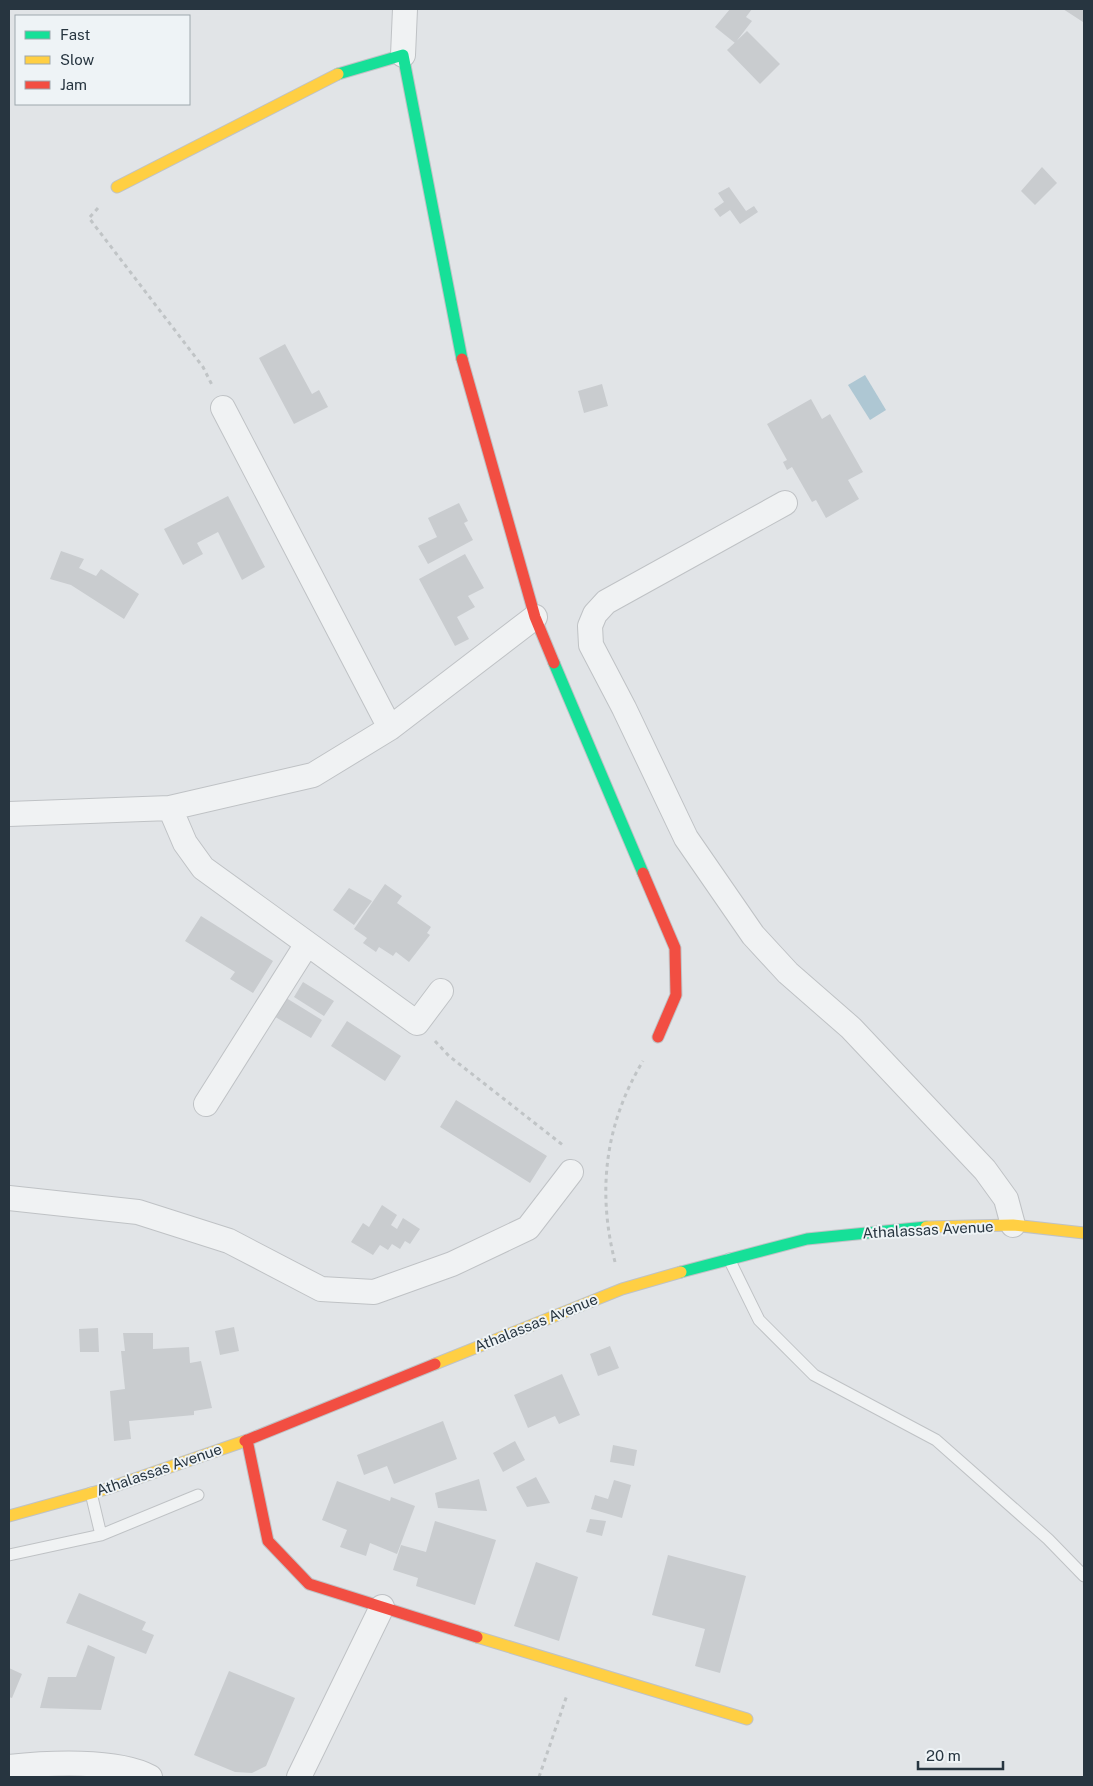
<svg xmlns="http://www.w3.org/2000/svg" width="1093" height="1786" font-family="'Public Sans',sans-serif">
<rect width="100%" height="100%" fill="#e1e4e7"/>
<path fill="#aec7d3" d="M 865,375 L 886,410 L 870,420 L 848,385 Z"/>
<path fill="#c9cccf" d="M 730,9 L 752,9 L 746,17 L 752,21 L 735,43 L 715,27 Z
M 1063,9 L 1084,9 L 1084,20 L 1083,22 Z
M 747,31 L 780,64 L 760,84 L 727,50 Z
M 1042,167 L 1057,183 L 1035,205 L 1021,191 Z
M 729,187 L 746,211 L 754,206 L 758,212 L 740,224 L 730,210 L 720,217 L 714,209 L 724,202 L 718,193 Z
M 285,344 L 312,394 L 319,390 L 328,407 L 294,424 L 259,358 Z
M 602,384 L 608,406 L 584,413 L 578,391 Z
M 811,399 L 822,419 L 830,414 L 863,472 L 848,480 L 859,499 L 826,518 L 816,500 L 812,502 L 792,467 L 787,470 L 783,462 L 787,460 L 767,424 Z
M 228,496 L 265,567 L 242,580 L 218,532 L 197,543 L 203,554 L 183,565 L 164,529 Z
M 459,503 L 468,521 L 464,523 L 473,540 L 428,564 L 418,546 L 437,537 L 428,518 Z
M 61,551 L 84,559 L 79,568 L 96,576 L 101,569 L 139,594 L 124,619 L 71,585 L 50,579 Z
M 465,554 L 484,588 L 468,596 L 475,607 L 457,617 L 469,639 L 455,646 L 419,579 Z
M 385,884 L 402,896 L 397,903 L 431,927 L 427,933 L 430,935 L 409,962 L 396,952 L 393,956 L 379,947 L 376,952 L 363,943 L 367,938 L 354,929 Z
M 349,888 L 372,901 L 354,925 L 333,910 Z
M 201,916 L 273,961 L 253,993 L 230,979 L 235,972 L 185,941 Z
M 303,982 L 334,1001 L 324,1016 L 294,997 Z
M 283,996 L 322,1020 L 311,1038 L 272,1015 Z
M 347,1021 L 401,1056 L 385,1081 L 331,1046 Z
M 456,1100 L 547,1156 L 530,1183 L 440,1127 Z
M 382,1205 L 397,1215 L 391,1225 L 397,1229 L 403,1218 L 420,1229 L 410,1244 L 405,1241 L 400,1249 L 392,1244 L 388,1250 L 380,1245 L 373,1255 L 351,1242 L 363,1223 L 369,1227 Z
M 234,1327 L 239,1351 L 220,1355 L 215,1331 Z
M 98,1328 L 99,1352 L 80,1352 L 79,1329 Z
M 123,1333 L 153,1333 L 153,1349 L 189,1347 L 190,1363 L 201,1361 L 212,1408 L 194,1411 L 194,1415 L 129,1421 L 131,1439 L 114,1441 L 110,1391 L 125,1389 L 121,1351 L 125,1351 Z
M 610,1346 L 619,1368 L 598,1376 L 590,1354 Z
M 562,1374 L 580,1415 L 559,1424 L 555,1416 L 528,1428 L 514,1395 Z
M 443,1421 L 457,1459 L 394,1484 L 387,1466 L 364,1475 L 357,1455 Z
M 515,1441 L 525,1460 L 503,1472 L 493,1453 Z
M 613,1445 L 637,1450 L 634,1466 L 610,1462 Z
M 536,1477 L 550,1503 L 527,1507 L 516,1487 Z
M 479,1479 L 487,1511 L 438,1508 L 435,1493 Z
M 614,1480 L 631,1485 L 622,1518 L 591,1509 L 595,1495 L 608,1499 Z
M 337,1481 L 390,1501 L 391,1497 L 415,1506 L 397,1554 L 370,1543 L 366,1556 L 340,1547 L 347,1530 L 322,1520 Z
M 590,1519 L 606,1521 L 602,1536 L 586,1532 Z
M 435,1521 L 496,1540 L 475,1605 L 416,1586 L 418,1578 L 393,1570 L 401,1545 L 426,1552 Z
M 668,1555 L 746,1576 L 720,1673 L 695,1666 L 705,1629 L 652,1615 Z
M 536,1562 L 578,1577 L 559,1641 L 514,1626 Z
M 79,1593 L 146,1622 L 142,1630 L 154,1635 L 146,1654 L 66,1623 Z
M 88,1645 L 115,1657 L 101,1710 L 40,1708 L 48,1677 L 76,1677 Z
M 9,1668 L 22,1674 L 12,1698 L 9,1697 Z
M 229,1671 L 295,1698 L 266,1766 L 252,1773 L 235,1772 L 194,1755 Z"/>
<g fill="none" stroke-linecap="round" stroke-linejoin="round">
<g stroke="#bfc2c5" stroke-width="13">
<path id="lane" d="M 729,1259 L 759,1320 L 814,1375 L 936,1440 L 1048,1539 L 1084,1576
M 91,1493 L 101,1535
M 9,1555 L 101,1535 L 198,1495"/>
</g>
<g stroke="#bfc2c5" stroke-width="26">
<path id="street" d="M 403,55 L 405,9
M 223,408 L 390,728
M 785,503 L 606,602 L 595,614 L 590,626 L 591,645 L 624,708 L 686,838 L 753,935 L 788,973 L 851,1028 L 985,1170 L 1006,1199 L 1013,1225
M 170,808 L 185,843 L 203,868 L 417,1023 L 441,991
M 9,814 L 170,808 L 313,775 L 390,728 L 535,617
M 206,1104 L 307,944
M 9,1198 L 138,1212 L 229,1241 L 321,1289 L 374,1292 L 452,1264 L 528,1228 L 571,1172
M 9,1767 C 47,1763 116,1759 150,1777
M 299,1777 L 382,1607"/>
</g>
<g stroke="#bfc2c5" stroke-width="13">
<path id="fast" d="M 338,74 L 403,55 L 462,359
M 554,663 L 643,873
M 681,1272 L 807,1239 L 926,1227"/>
</g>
<g stroke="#bfc2c5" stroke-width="13">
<path id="slow" d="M 117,187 L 338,74
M 926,1227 L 1013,1225 L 1084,1233
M 435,1364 L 622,1289 L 681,1272
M 9,1516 L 106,1489 L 245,1441
M 477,1637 L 747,1719"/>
</g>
<g stroke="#bfc2c5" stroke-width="13">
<path id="jam" d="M 462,359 L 535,617 L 554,663
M 643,873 L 675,948 L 676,995 L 658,1037
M 247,1440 L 268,1541 L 309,1584 L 477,1637
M 245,1441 L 435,1364"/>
</g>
<path stroke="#c0c4c6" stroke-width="3" stroke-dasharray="4 4" stroke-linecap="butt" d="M 98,208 L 89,218 L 203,367 L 212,385
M 435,1041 L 449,1056 L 564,1146
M 615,1262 C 597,1191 605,1124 643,1061
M 539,1777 L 567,1695"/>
<use href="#lane" stroke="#f0f2f3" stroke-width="11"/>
<use href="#street" stroke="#f0f2f3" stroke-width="24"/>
<use href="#fast" stroke="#16e098" stroke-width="11"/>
<use href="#slow" stroke="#ffcf43" stroke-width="11"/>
<use href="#jam" stroke="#f24e42" stroke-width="11"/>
</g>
<g text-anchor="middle" stroke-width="4" stroke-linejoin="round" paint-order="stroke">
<g font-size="15" fill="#273540" stroke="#eef3f6">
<text transform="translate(928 1230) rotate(-3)" y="5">Athalassas Avenue</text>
<text transform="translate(536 1323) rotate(-22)" y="5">Athalassas Avenue</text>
<text transform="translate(159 1470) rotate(-19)" y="5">Athalassas Avenue</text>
</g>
</g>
<rect width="1093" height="1786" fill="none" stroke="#273540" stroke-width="20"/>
<rect x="15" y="15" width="175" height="90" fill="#eef3f6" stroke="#9ea7ad"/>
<rect x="25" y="31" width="25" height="8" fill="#16e098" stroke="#9ea7ad"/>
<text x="60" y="40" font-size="15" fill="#273540">Fast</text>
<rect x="25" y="56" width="25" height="8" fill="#ffcf43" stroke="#9ea7ad"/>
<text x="60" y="65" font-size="15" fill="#273540">Slow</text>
<rect x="25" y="81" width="25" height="8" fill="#f24e42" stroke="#9ea7ad"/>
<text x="60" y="90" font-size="15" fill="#273540">Jam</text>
<path d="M918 1761v8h85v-8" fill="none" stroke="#273540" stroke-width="2.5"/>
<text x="926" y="1761" font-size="15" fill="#273540" stroke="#eef3f6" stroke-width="4" paint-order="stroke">20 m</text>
</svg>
